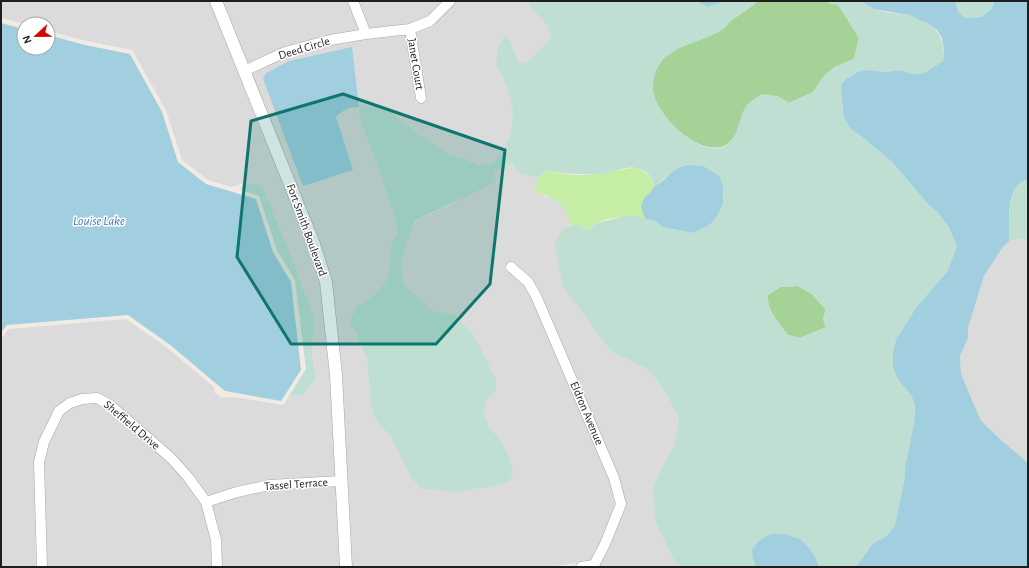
<svg xmlns="http://www.w3.org/2000/svg" width="1029" height="568" font-family="'Alegreya Sans',sans-serif">
<rect width="100%" height="100%" fill="#f0ece4"/>
<path fill="#dcdbdb" fill-rule="evenodd" d="M 1,1 L 210,1 L 310,246 L 321,284 L 331,376 L 336,477 L 209,497 L 192,474 L 174,454 L 114,401 L 97,393 L 80,394 L 54,409 L 39,440 L 34,462 L 36,567 L 1,567 L 1,339 L 9,329 L 126,319 L 166,347 L 215,388 L 214,392 L 221,397 L 241,398 L 282,405 L 285,403 L 289,396 L 303,395 L 316,379 L 312,355 L 314,317 L 262,185 L 243,183 L 232,187 L 208,180 L 182,160 L 166,110 L 132,50 L 87,41 L 48,31 L 48,24 L 24,24 L 1,18 Z
M 222,1 L 347,1 L 359,30 L 247,64 Z
M 359,1 L 444,1 L 428,17 L 409,25 L 370,29 Z
M 455,1 L 531,1 L 529,6 L 547,25 L 551,37 L 542,50 L 533,58 L 524,63 L 518,61 L 515,55 L 512,44 L 496,65 L 506,85 L 513,111 L 511,132 L 502,153 L 493,163 L 482,165 L 447,153 L 416,133 L 361,121 L 396,219 L 397,233 L 391,246 L 390,267 L 386,281 L 373,297 L 358,305 L 348,323 L 356,333 L 367,359 L 371,407 L 377,422 L 390,436 L 410,476 L 459,492 L 500,485 L 501,441 L 489,426 L 484,414 L 487,399 L 496,390 L 496,379 L 490,367 L 453,314 L 433,311 L 408,288 L 403,281 L 402,259 L 412,228 L 417,220 L 452,204 L 494,171 L 506,168 L 512,163 L 518,173 L 538,178 L 535,192 L 554,199 L 565,209 L 569,218 L 570,226 L 564,228 L 611,351 L 645,368 L 656,379 L 667,395 L 679,420 L 674,446 L 662,467 L 673,558 L 681,567 L 600,567 L 599,565 L 626,502 L 619,477 L 541,294 L 532,279 L 511,261 L 504,268 L 524,285 L 531,298 L 609,480 L 615,504 L 600,543 L 591,561 L 555,566 L 534,567 L 352,567 L 331,282 L 251,73 L 286,56 L 331,44 L 367,38 L 406,34 L 416,103 L 426,102 L 416,32 L 454,4 ZM 289,61 L 359,107 L 349,107 L 343,110 L 336,117 L 338,125 Z
M 1028,237 L 1028,464 L 1026,461 L 990,431 L 981,421 L 961,374 L 960,356 L 968,338 L 968,328 L 984,276 L 1002,247 L 1009,241 L 1020,238 L 1026,240 Z
M 95,402 L 107,409 L 167,461 L 184,480 L 202,505 L 211,541 L 212,567 L 47,567 L 44,461 L 48,443 L 63,414 L 73,407 L 83,403 Z
M 336,486 L 341,567 L 222,567 L 221,540 L 212,505 L 238,496 L 269,489 Z"/>
<path fill="#c6eda6" d="M 636,168 C 647,171 650,176 655,186 L 650,193 L 645,197 L 644,213 L 645,219 C 631,216 611,216 597,223 C 593,225 590,229 587,231 L 578,224 L 570,226 C 567,204 554,197 535,192 L 538,178 L 545,171 C 557,172 571,176 583,175 C 601,175 618,169 636,168 Z"/>
<path fill="#a5d296" d="M 758,1 L 828,1 L 830,4 L 838,4 L 859,38 L 854,59 L 835,67 L 824,76 L 813,92 L 789,103 L 777,96 L 747,105 C 743,117 737,139 726,145 C 700,158 661,119 654,96 C 652,92 652,80 653,75 C 655,70 660,63 663,59 C 673,46 708,39 722,29 C 727,27 729,21 733,19 C 742,13 750,8 758,1 Z
M 798,286 L 812,294 L 826,310 L 823,319 L 826,327 L 800,338 L 788,335 C 780,324 766,310 768,295 L 780,287 Z"/>
<path fill="#bfdfd2" fill-rule="evenodd" d="M 531,1 L 696,1 L 707,7 L 717,4 L 722,1 L 758,1 C 750,8 742,13 733,19 C 729,21 727,26 723,29 C 708,40 688,42 673,52 C 670,54 666,56 663,59 C 655,69 651,83 654,95 C 658,117 703,161 727,145 C 740,135 739,114 747,105 C 751,100 757,97 762,94 L 777,96 L 789,103 L 813,92 L 824,76 L 835,67 L 854,59 L 859,38 L 838,5 L 830,4 L 828,1 C 836,1 856,0 862,1 C 869,4 873,9 881,11 C 890,13 900,13 908,15 C 933,22 947,35 943,61 L 924,73 L 912,74 L 900,70 L 885,72 L 867,70 L 858,72 L 846,79 L 841,92 L 844,118 L 851,129 L 861,136 L 891,161 L 928,204 L 939,214 L 948,226 L 957,246 L 947,272 L 896,340 L 900,382 L 911,395 L 915,405 L 915,418 L 905,467 L 904,482 L 895,525 L 887,536 L 873,543 L 856,567 L 819,567 L 818,565 L 793,536 L 772,534 L 753,559 L 756,567 L 681,567 L 673,558 L 656,522 L 653,490 L 662,467 L 674,446 L 679,420 L 667,395 L 656,379 L 645,368 L 611,351 L 562,285 L 555,242 L 564,228 L 578,224 L 587,231 L 597,223 L 621,217 L 633,216 L 653,220 L 663,227 L 693,233 L 706,227 L 713,222 L 719,213 L 724,194 L 687,165 L 678,168 L 655,186 C 651,177 647,169 636,168 C 625,166 615,172 605,173 C 584,176 566,173 545,171 L 538,178 L 518,173 L 512,163 L 506,168 L 494,171 L 496,182 L 416,220 L 412,228 L 402,259 L 403,281 L 408,288 L 433,311 L 453,314 L 474,335 L 496,379 L 496,391 L 487,399 L 484,414 L 489,426 L 501,441 L 509,457 L 513,471 L 510,481 L 500,485 L 459,492 L 420,488 L 410,476 L 390,436 L 377,422 L 371,407 L 367,359 L 356,333 L 348,323 L 358,305 L 373,297 L 386,281 L 390,267 L 391,246 L 397,233 L 396,219 L 361,121 L 359,107 L 384,107 L 416,133 L 447,153 L 481,165 L 493,163 L 502,153 L 511,132 L 513,111 L 506,85 L 496,65 L 498,46 L 506,36 C 514,45 513,51 518,61 L 524,63 C 536,56 543,48 551,37 L 547,25 L 529,6 ZM 798,286 L 812,294 L 826,310 L 823,319 L 826,327 L 800,338 L 788,335 C 780,324 766,310 768,295 L 780,287 Z
M 955,1 L 995,1 L 992,8 L 982,17 L 966,18 L 959,13 Z
M 1028,179 L 1028,237 L 1026,240 L 1020,238 L 1009,241 C 1010,221 1005,186 1028,179 Z
M 243,183 L 262,185 L 291,257 L 314,317 L 312,355 L 316,379 L 303,395 L 289,396 L 306,369 L 295,280 L 277,250 L 259,196 L 241,190 Z"/>
<path fill="#a1cfe0" d="M 696,1 L 722,1 L 717,4 L 707,7 Z
M 861,1 L 955,1 L 959,13 L 966,18 L 982,17 L 992,8 L 995,1 L 1028,1 L 1028,179 C 1004,186 1010,221 1009,241 L 1002,248 L 984,276 L 968,328 L 968,338 L 960,356 L 961,374 L 981,421 L 1002,441 L 1026,461 L 1028,464 L 1028,567 L 856,567 L 873,543 L 887,536 L 895,525 L 904,482 L 905,467 L 915,418 L 915,405 L 911,395 L 900,382 L 893,368 L 893,353 L 896,340 L 916,308 L 947,272 L 957,246 L 948,226 L 939,214 L 928,204 L 891,161 L 861,136 L 851,129 L 844,118 L 841,92 L 842,84 L 846,79 L 858,72 L 867,70 L 885,72 L 900,70 L 912,74 L 924,73 L 943,61 L 944,50 L 942,38 L 937,30 L 927,23 L 909,15 L 874,9 Z
M 1,23 L 24,29 L 24,48 L 48,48 L 48,35 L 85,45 L 130,54 L 162,112 L 178,162 L 206,184 L 256,199 L 273,252 L 291,282 L 301,370 L 281,401 L 225,391 L 169,344 L 128,315 L 7,325 L 1,332 Z
M 352,47 L 359,107 C 348,107 343,110 336,117 L 353,170 L 303,186 L 263,79 L 266,73 L 289,61 Z
M 687,165 L 703,166 L 719,176 L 723,186 L 723,203 L 719,213 L 713,222 L 706,227 L 693,233 L 663,227 L 653,220 L 645,219 L 641,206 L 645,197 L 650,193 L 655,186 L 664,180 L 670,174 L 678,168 Z
M 772,534 C 779,534 786,534 792,536 C 806,540 815,554 819,567 L 756,567 L 753,559 L 752,550 C 758,541 763,537 772,534 Z"/>
<g fill="none" stroke-linecap="round" stroke-linejoin="round">
<g stroke="#a5a5a5" stroke-width="11">
<path id="minor" d="M 353,1 L 366,34
M 410,29 L 421,98
M 244,71 L 285,52 L 330,40 L 366,34 L 410,29 L 430,21 L 450,1
M 511,267 L 528,282 L 536,296 L 614,478 L 621,504 L 605,544 L 594,565 L 595,567
M 206,502 L 237,492 L 269,485 L 341,481
M 42,567 L 39,462 L 44,442 L 59,411 L 70,403 L 82,399 L 97,398 L 110,405 L 171,458 L 188,477 L 206,502 L 216,540 L 217,567
M 581,567 L 594,565"/>
</g>
<g stroke="#a5a5a5" stroke-width="13">
<path id="tertiary" d="M 216,1 L 314,244 L 326,282 L 336,375 L 346,567"/>
</g>
<use href="#minor" stroke="#fff" stroke-width="10"/>
<use href="#tertiary" stroke="#fff" stroke-width="12"/>
</g>
<path fill="#0f766e" fill-opacity="0.2" stroke="#0f766e" stroke-width="3" stroke-linejoin="round" d="M 343,94 L 505,150 L 490,284 L 436,344 L 291,344 L 237,257 L 251,121 Z"/>
<g text-anchor="middle" stroke-width="3" stroke-linejoin="round" paint-order="stroke">
<g font-size="12" fill="#1e1e1e" stroke="#fff">
<text transform="translate(304 48) rotate(-17)" y="4">Deed Circle</text>
<text transform="translate(416 64) rotate(81)" y="4">Janet Court</text>
<text transform="translate(307 230) rotate(70)" y="4">Fort Smith Boulevard</text>
<text transform="translate(587 413) rotate(67)" y="4">Eldron Avenue</text>
<text transform="translate(132 425) rotate(40)" y="4">Sheffield Drive</text>
<text transform="translate(296 484) rotate(-4)" y="4">Tassel Terrace</text>
</g>
<g font-size="13" font-style="italic" fill="#4477b4" stroke="#fff">
<text x="99" y="225">Louise Lake</text>
</g>
</g>
<rect width="1029" height="568" fill="none" stroke="#1e1e1e" stroke-width="4"/>
<g transform="translate(36 36) rotate(248)"><circle r="19" fill="#ffffff" stroke="#a5a5a5"/>
<path d="M0-3L7 15L0 10L-7 15Z" fill="#cd0900"/>
<text y="-6" font-size="11" font-weight="bold" text-anchor="middle" fill="#1e1e1e">N</text>
</g>
</svg>
